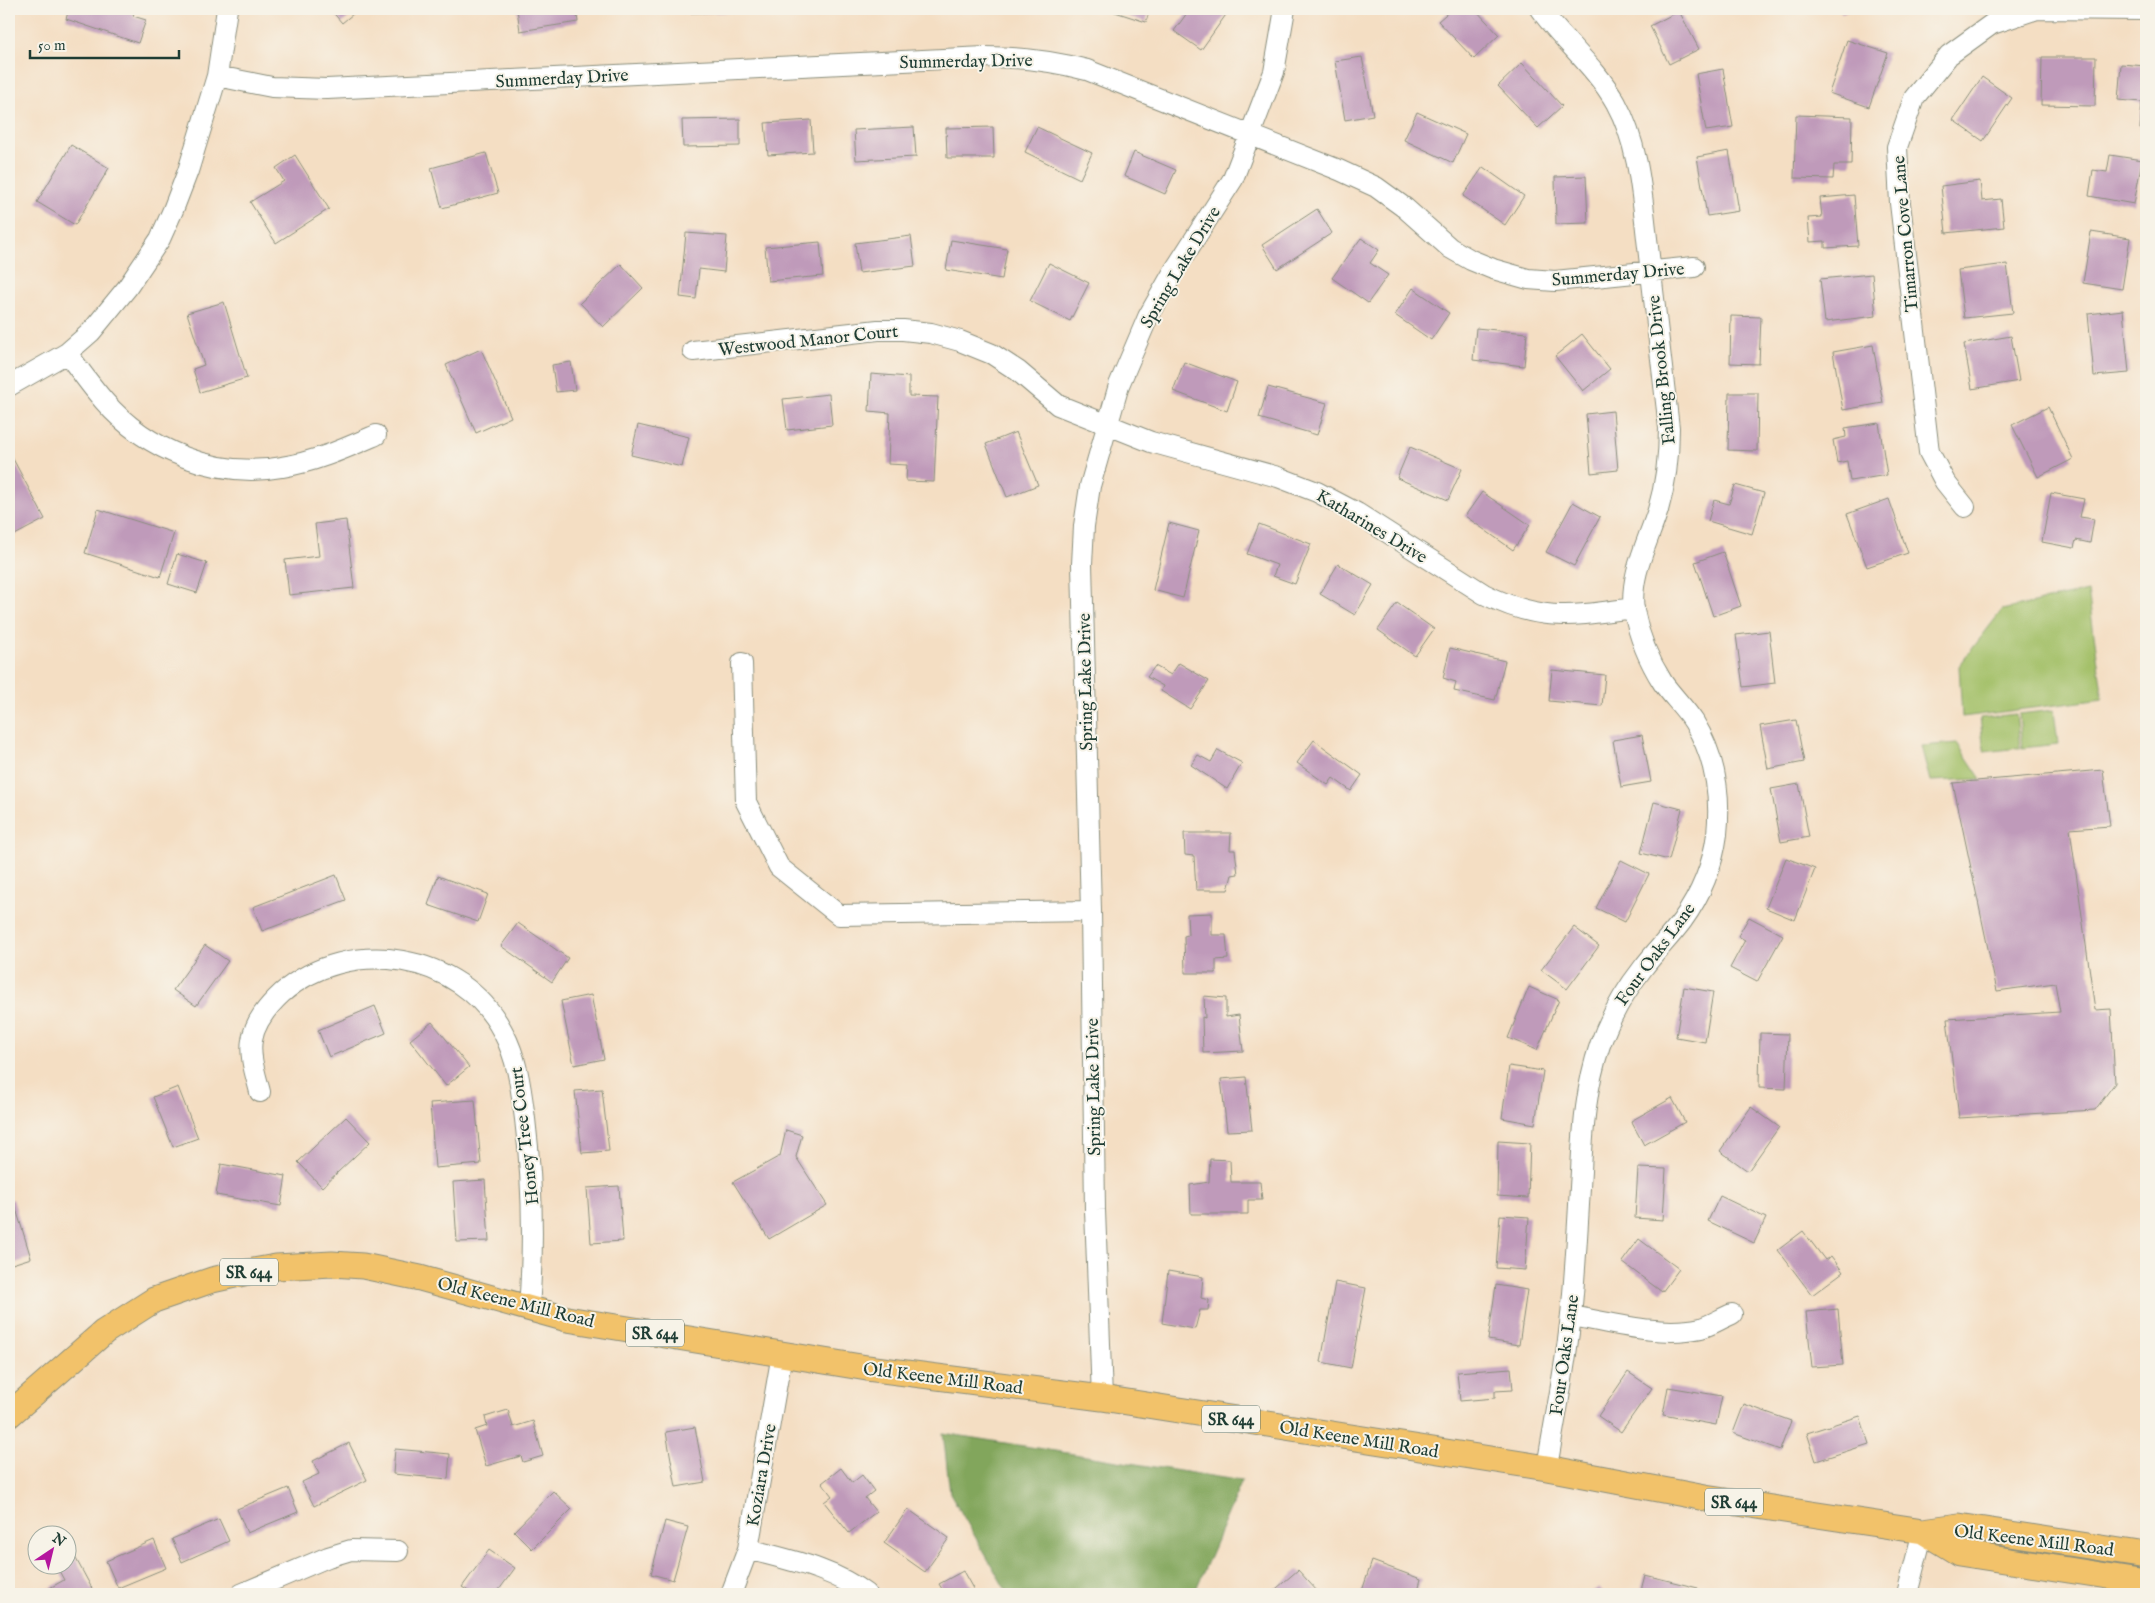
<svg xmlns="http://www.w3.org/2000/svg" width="2155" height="1603" font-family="'IM FELL English',serif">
<rect width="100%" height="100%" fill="#f7f3e8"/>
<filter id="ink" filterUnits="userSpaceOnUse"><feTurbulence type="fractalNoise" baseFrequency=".02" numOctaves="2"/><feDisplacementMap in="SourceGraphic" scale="10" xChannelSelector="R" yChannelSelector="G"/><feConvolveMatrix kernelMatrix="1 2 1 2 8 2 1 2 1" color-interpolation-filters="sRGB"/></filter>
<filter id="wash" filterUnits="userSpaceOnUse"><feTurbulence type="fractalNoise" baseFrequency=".0096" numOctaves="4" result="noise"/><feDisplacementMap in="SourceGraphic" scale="20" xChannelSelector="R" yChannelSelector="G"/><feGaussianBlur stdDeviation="1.12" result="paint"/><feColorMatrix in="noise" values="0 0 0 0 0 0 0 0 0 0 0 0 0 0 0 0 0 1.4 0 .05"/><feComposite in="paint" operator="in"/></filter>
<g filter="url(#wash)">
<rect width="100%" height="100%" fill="#f4dec3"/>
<path fill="#a3c068" stroke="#617e4e" d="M 2088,591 L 2103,699 L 1962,717 L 1959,666 L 2002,610 Z
M 2054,710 L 2058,744 L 2022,748 L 2019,714 Z
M 2016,714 L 2020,748 L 1984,752 L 1980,718 Z
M 1957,743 L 1981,779 L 1930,781 L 1921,746 Z"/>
<path fill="#82a65c" stroke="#507248" d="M 943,1433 L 1242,1481 L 1194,1594 L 1008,1594 L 950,1493 Z"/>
<g id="blocks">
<path fill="#bf9aba" d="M 69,9 L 135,9 L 133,16 L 146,20 L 138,43 L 66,19 Z
M 330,9 L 359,9 L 342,23 Z
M 517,9 L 576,9 L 578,22 L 520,31 Z
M 609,9 L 638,9 L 638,10 L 609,11 Z
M 689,9 L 736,9 L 736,12 L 689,13 Z
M 1106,9 L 1150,9 L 1146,22 Z
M 1190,9 L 1230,9 L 1201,50 L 1174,31 Z
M 1452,9 L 1475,9 L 1499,35 L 1474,59 L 1438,21 Z
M 1840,9 L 1853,9 L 1842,14 Z
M 1917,9 L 1932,9 L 1919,14 Z
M 1679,11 L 1699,49 L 1669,64 L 1650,26 Z
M 1847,40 L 1888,53 L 1869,107 L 1829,93 Z
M 1362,57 L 1373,115 L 1345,120 L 1335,61 Z
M 2042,57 L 2096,57 L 2095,106 L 2041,105 Z
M 1522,63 L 1562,106 L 1538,128 L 1498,86 Z
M 2121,64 L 2146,66 L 2146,130 L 2140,129 L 2142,102 L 2118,100 Z
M 1723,69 L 1733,127 L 1706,131 L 1696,74 Z
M 1982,77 L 2012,98 L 1983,141 L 1953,120 Z
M 1417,112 L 1466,134 L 1453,163 L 1404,140 Z
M 1796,115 L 1852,117 L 1851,165 L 1834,165 L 1833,179 L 1794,178 Z
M 740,119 L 740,146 L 683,147 L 682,120 Z
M 811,120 L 813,152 L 768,155 L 765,123 Z
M 914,127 L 916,157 L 856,160 L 854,130 Z
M 993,127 L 994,158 L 947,158 L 946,128 Z
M 1037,127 L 1092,153 L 1080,179 L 1025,152 Z
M 71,145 L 109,168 L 75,225 L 37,202 Z
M 1729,151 L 1739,211 L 1707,216 L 1697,157 Z
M 1134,152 L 1176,170 L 1165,194 L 1124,176 Z
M 486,153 L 498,193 L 442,208 L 431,168 Z
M 295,155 L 329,209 L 276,243 L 250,202 L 284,181 L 276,168 Z
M 2110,155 L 2142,160 L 2134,204 L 2089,196 L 2093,170 L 2107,172 Z
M 1483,167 L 1524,196 L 1505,225 L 1463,196 Z
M 1586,176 L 1588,223 L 1556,224 L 1555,177 Z
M 1980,181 L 1982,201 L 2001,199 L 2004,227 L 1946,233 L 1941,186 Z
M 1854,195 L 1858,246 L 1825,248 L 1825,241 L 1810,242 L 1808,218 L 1822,217 L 1820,198 Z
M 1317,209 L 1332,233 L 1277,269 L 1262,245 Z
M 2091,232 L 2130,238 L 2122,289 L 2083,283 Z
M 686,233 L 727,236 L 724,272 L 699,269 L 696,299 L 680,297 Z
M 911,236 L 915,266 L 859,273 L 855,243 Z
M 1361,238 L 1379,250 L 1370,263 L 1388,275 L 1368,303 L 1332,278 Z
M 951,240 L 1007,249 L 1002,279 L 946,270 Z
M 820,242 L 823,276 L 768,281 L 765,247 Z
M 1049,263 L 1089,283 L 1070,321 L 1030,301 Z
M 621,264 L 643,288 L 603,327 L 580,303 Z
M 2007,264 L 2013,313 L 1964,318 L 1958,270 Z
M 1872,274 L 1876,316 L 1825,322 L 1820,279 Z
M 1413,288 L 1449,313 L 1431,340 L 1395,315 Z
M 224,302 L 247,378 L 200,392 L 193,369 L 204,365 L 187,313 Z
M 2123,310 L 2129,373 L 2094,376 L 2088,314 Z
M 1731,316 L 1761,317 L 1759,364 L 1730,363 Z
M 1476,328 L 1527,333 L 1524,366 L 1473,360 Z
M 1582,334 L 1610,369 L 1583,391 L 1555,356 Z
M 2011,336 L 2019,381 L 1972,389 L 1964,344 Z
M 1873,345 L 1883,403 L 1843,410 L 1833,352 Z
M 481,349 L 511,417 L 476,433 L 446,365 Z
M 571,362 L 575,390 L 556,392 L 552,365 Z
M 1184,362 L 1237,382 L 1227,411 L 1173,391 Z
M 871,374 L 909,377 L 909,396 L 938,397 L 934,482 L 906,481 L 907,465 L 888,464 L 890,413 L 869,411 Z
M 1268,387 L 1327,403 L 1317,435 L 1259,418 Z
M 1729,393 L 1758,393 L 1757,451 L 1728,450 Z
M 829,394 L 832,425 L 787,430 L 783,399 Z
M 2048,407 L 2073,459 L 2038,477 L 2012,425 Z
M 1613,411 L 1618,470 L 1591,473 L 1586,414 Z
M 1879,423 L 1887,475 L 1850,481 L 1847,461 L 1837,463 L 1833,440 L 1846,437 L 1845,428 Z
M 638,425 L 689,437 L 682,467 L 631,455 Z
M 1016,432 L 1038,485 L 1007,497 L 986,444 Z
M 1410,447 L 1462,469 L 1448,500 L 1397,478 Z
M 12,457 L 45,519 L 9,538 L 9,458 Z
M 1735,485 L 1764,493 L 1752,534 L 1708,521 L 1714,500 L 1729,504 Z
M 1482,492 L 1530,525 L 1513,550 L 1465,516 Z
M 2051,493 L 2084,499 L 2080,517 L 2094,519 L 2090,543 L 2076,540 L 2074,548 L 2042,542 Z
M 1889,499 L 1908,553 L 1867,567 L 1847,514 Z
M 1573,502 L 1600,517 L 1574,566 L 1546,552 Z
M 98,509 L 174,533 L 160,577 L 85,553 Z
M 346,520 L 354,588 L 289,595 L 285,560 L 319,556 L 315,524 Z
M 1169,523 L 1199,531 L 1183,598 L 1153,590 Z
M 1259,524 L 1311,544 L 1295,584 L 1273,576 L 1277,565 L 1247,554 Z
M 1723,552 L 1741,606 L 1713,616 L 1695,562 Z
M 177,554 L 207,563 L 197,593 L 168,584 Z
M 1338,564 L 1373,585 L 1355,615 L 1320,594 Z
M 1397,603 L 1434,629 L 1415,656 L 1378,630 Z
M 1769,631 L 1775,683 L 1743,687 L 1736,635 Z
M 1450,648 L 1505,661 L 1495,700 L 1454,691 L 1456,682 L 1443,678 Z
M 1179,663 L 1209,681 L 1190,709 L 1161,691 L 1163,686 L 1147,677 L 1155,666 L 1171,675 Z
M 1552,670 L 1605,675 L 1602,706 L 1549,701 Z
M 1796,720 L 1804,762 L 1768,769 L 1760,726 Z
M 1642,735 L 1651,782 L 1621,787 L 1613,740 Z
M 1314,740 L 1362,775 L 1351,791 L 1333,778 L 1328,785 L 1297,763 Z
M 1218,750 L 1242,763 L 1227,789 L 1191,765 L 1198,755 L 1211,762 Z
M 2103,770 L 2110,826 L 2070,829 L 2095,1010 L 2111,1009 L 2115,1083 L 2095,1110 L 1959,1118 L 1947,1019 L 2060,1012 L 2055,983 L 1997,991 L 1953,783 Z
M 1799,784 L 1809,837 L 1781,842 L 1771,789 Z
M 1654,802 L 1682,809 L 1669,860 L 1641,853 Z
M 1184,833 L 1231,833 L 1230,850 L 1235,850 L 1238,874 L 1232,875 L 1228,890 L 1196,890 L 1194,856 L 1185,855 Z
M 1786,858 L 1815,869 L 1795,920 L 1766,908 Z
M 1621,860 L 1649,874 L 1625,922 L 1596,908 Z
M 336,875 L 346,900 L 262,931 L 253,907 Z
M 438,876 L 488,894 L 478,922 L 428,905 Z
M 1212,913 L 1212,935 L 1226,935 L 1228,959 L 1216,960 L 1216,973 L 1185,973 L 1184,936 L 1188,935 L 1187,914 Z
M 1749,917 L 1783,935 L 1757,982 L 1730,968 L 1745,940 L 1738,936 Z
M 518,923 L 568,958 L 552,982 L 501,946 Z
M 1574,927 L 1599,946 L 1567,989 L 1541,970 Z
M 205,945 L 228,961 L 196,1006 L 173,990 Z
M 1529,987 L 1559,1000 L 1537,1050 L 1508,1038 Z
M 1684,987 L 1713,992 L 1705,1042 L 1676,1037 Z
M 591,995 L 604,1059 L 574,1065 L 561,1001 Z
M 1204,996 L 1226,998 L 1226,1017 L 1239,1015 L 1243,1051 L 1203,1053 L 1202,1017 L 1205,1018 Z
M 375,1006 L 386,1033 L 329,1057 L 318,1030 Z
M 432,1022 L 469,1067 L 446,1086 L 410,1040 Z
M 1760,1033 L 1788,1034 L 1786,1089 L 1759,1088 Z
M 1509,1066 L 1543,1071 L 1535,1124 L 1502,1118 Z
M 1246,1077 L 1252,1130 L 1227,1131 L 1221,1079 Z
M 178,1087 L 198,1138 L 173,1147 L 153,1097 Z
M 602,1089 L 609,1151 L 582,1153 L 575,1091 Z
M 1672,1098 L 1685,1122 L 1644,1145 L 1631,1121 Z
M 475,1100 L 481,1164 L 435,1168 L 430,1103 Z
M 1751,1107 L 1779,1127 L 1748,1171 L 1720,1151 Z
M 346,1117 L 370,1142 L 322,1187 L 298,1162 Z
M 786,1130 L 802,1135 L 796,1157 L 827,1205 L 769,1239 L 733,1182 L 780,1156 Z
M 1498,1141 L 1530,1143 L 1528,1198 L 1497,1196 Z
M 1210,1159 L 1230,1160 L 1231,1182 L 1260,1182 L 1262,1200 L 1248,1200 L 1248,1214 L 1191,1214 L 1190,1185 L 1209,1182 Z
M 221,1164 L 286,1176 L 281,1206 L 216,1195 Z
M 1638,1168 L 1666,1169 L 1663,1220 L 1635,1218 Z
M 485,1180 L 489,1241 L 457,1242 L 453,1182 Z
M 619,1186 L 623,1241 L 591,1243 L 587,1188 Z
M 1720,1196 L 1766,1218 L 1754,1243 L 1708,1221 Z
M 13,1199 L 31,1258 L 9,1265 L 9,1201 Z
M 1500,1215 L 1529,1217 L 1525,1270 L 1496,1268 Z
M 1803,1231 L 1825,1260 L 1831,1256 L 1843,1272 L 1812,1295 L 1778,1250 Z
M 1639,1239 L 1679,1269 L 1662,1292 L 1622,1262 Z
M 1168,1271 L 1203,1277 L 1201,1298 L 1209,1300 L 1208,1310 L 1200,1310 L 1195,1329 L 1162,1323 Z
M 1335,1282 L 1366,1288 L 1351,1368 L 1321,1362 Z
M 1496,1285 L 1527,1290 L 1519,1345 L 1488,1340 Z
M 1838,1309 L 1843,1365 L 1812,1367 L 1806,1312 Z
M 1511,1368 L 1513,1390 L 1495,1391 L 1495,1398 L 1460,1401 L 1457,1372 Z
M 1628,1372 L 1652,1388 L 1621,1432 L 1598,1416 Z
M 1668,1387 L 1722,1396 L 1716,1425 L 1663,1415 Z
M 1744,1404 L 1791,1421 L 1780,1450 L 1733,1433 Z
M 508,1410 L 513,1427 L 533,1421 L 543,1456 L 523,1462 L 521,1456 L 486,1466 L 475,1430 L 487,1426 L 485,1417 Z
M 1860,1416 L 1869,1444 L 1816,1461 L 1807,1433 Z
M 695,1427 L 705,1482 L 676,1487 L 666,1432 Z
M 349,1443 L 367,1480 L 314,1506 L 302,1482 L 319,1474 L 313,1461 Z
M 395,1449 L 450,1454 L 448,1479 L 393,1474 Z
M 841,1468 L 852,1483 L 862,1475 L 874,1491 L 865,1498 L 876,1512 L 849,1533 L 824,1502 L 832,1496 L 822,1483 Z
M 288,1488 L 298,1512 L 247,1533 L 237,1509 Z
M 553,1491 L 572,1509 L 532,1549 L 514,1531 Z
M 908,1509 L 949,1538 L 925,1572 L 884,1543 Z
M 219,1519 L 229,1541 L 182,1562 L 172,1539 Z
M 665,1521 L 688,1527 L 673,1580 L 651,1574 Z
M 154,1540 L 166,1568 L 118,1588 L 106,1561 Z
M 489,1550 L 515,1568 L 496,1594 L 473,1594 L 462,1587 Z
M 75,1557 L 95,1594 L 39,1594 L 64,1580 L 57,1567 L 68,1566 L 68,1561 Z
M 1372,1561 L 1421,1579 L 1417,1594 L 1361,1594 Z
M 1298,1570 L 1318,1592 L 1315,1594 L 1270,1594 Z
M 963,1571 L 976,1594 L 945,1594 L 939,1584 Z
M 1645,1575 L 1698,1588 L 1697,1594 L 1640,1594 Z
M 1599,1588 L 1604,1594 L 1590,1594 Z"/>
</g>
</g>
<g filter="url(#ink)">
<use href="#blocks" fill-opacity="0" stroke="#8a8e7c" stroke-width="1"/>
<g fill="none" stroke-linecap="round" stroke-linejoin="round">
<g stroke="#8a8e7c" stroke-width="22">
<path id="minor" d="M 1540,9 C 1564,42 1596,67 1616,103 C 1640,147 1642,198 1648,247 C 1655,307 1662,367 1669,428 C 1669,456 1666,483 1658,510 C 1648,542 1629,576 1634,611 C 1639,637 1649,661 1663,683 C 1673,697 1685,708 1694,722 C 1715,756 1721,795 1717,834 C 1713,865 1700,896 1682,921 C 1670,937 1655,952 1643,968 C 1625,991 1610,1017 1600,1045 C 1586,1086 1583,1128 1581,1171 C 1578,1219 1576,1267 1571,1315 C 1566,1366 1555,1417 1547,1468
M 217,76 L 272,87 L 327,89 L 985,57 C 1021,57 1053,61 1087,70 L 1339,170 L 1376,187 L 1405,208 L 1450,248 L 1471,260 L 1493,269 L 1528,279 L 1555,281 L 1694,267
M 693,351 L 878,330 L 903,330 L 931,333 L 960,341 L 992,354 L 1018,371 L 1058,405 L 1151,442 L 1278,477 L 1317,492 L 1357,513 L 1484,594 C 1542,623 1573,616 1634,608
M 67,353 C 79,369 91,386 104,401 C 147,451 218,479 282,467 C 315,462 346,448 376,435
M 9,386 L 67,353 L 91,332 L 127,288 L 160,239 L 173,210 L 188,171 L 217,76 L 227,9
M 1965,507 L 1945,482 L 1929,452 L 1900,203 L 1897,147 L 1914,98 L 1949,55 L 1992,24 L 2037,9 L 2146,10
M 742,663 L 746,802 L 779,867 L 839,915 L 1091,911
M 260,1092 C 256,1076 249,1056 252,1040 C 255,1021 268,1006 282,993 C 348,935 462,952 503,1032 C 518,1060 521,1089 525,1119 C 533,1184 534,1244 529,1308
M 1571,1316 C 1613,1323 1659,1337 1701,1328 C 1711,1325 1722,1318 1732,1314
M 1102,1398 L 1095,1210 L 1091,911 L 1082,564 L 1084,526 L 1090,486 L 1119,385 L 1148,317 L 1174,271 L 1233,179 L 1274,72 L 1285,9
M 748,1549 C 788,1560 832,1568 866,1594
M 241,1594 L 328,1557 L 351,1550 L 398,1551
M 731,1594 L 748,1549 L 782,1354
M 1907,1594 L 1923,1531"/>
</g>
<g stroke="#8a8e7c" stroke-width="27">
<path id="major" d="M 9,1415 L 104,1332 L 154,1300 L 212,1280 L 248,1272 L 276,1267 L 332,1264 L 363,1266 L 420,1278 L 567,1319 L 867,1368 L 1102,1398 L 1547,1468 L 1705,1498 L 1923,1531 L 1959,1526 L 2146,1555
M 1923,1531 L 1959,1553 L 2146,1582"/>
</g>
<use href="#minor" stroke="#fff" stroke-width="20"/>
<use href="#major" stroke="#f2c26a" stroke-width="25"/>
</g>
</g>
<g text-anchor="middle" stroke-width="4" stroke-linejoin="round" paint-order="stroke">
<g fill="#f7f3e8" stroke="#60746a" stroke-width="1">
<rect x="220" y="1258.5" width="58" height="27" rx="4"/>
<rect x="626" y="1319.5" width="58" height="27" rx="4"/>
<rect x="1202" y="1405.5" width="58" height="27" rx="4"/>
<rect x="1705" y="1488.5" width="58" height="27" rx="4"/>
</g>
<g font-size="16" font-weight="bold" fill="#1f3d34">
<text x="249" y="1278">SR 644</text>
<text x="655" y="1339">SR 644</text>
<text x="1231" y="1425">SR 644</text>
<text x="1734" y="1508">SR 644</text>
</g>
<g font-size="18" fill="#1f3d34" stroke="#f7f3e8">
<text transform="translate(966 61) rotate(-1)" y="6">Summerday Drive</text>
<text transform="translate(562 78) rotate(-3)" y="6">Summerday Drive</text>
<text transform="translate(1905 234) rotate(-95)" y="6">Timarron Cove Lane</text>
<text transform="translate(1180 267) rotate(-59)" y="6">Spring Lake Drive</text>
<text transform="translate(1618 274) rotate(-5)" y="6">Summerday Drive</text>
<text transform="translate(808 340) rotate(-6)" y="6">Westwood Manor Court</text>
<text transform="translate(1661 370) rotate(-96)" y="6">Falling Brook Drive</text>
<text transform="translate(1372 526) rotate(31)" y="6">Katharines Drive</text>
<text transform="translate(1085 682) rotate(-91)" y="6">Spring Lake Drive</text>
<text transform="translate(1655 954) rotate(-54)" y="6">Four Oaks Lane</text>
<text transform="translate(1093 1087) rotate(-91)" y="6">Spring Lake Drive</text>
<text transform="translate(524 1136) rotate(-97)" y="6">Honey Tree Court</text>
<text transform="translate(516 1302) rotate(14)" y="6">Old Keene Mill Road</text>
<text transform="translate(1564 1355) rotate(-82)" y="6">Four Oaks Lane</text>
<text transform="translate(943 1378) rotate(7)" y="6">Old Keene Mill Road</text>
<text transform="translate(1359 1439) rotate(9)" y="6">Old Keene Mill Road</text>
<text transform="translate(761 1475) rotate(-80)" y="6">Koziara Drive</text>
<text transform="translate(2034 1540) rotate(7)" y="6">Old Keene Mill Road</text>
</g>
</g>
<rect width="2155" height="1603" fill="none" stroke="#f7f3e8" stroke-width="30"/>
<g transform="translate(52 1550) rotate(35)"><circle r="24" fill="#f7f3e8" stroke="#a1aaa0"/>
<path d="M0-4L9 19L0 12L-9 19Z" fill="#b5179e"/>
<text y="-8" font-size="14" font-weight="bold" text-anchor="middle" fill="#1f3d34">N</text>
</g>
<path d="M30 50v8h149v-8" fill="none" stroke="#1f3d34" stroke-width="2.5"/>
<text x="38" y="50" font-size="15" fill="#1f3d34" stroke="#f7f3e8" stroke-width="4" paint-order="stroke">50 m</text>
</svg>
